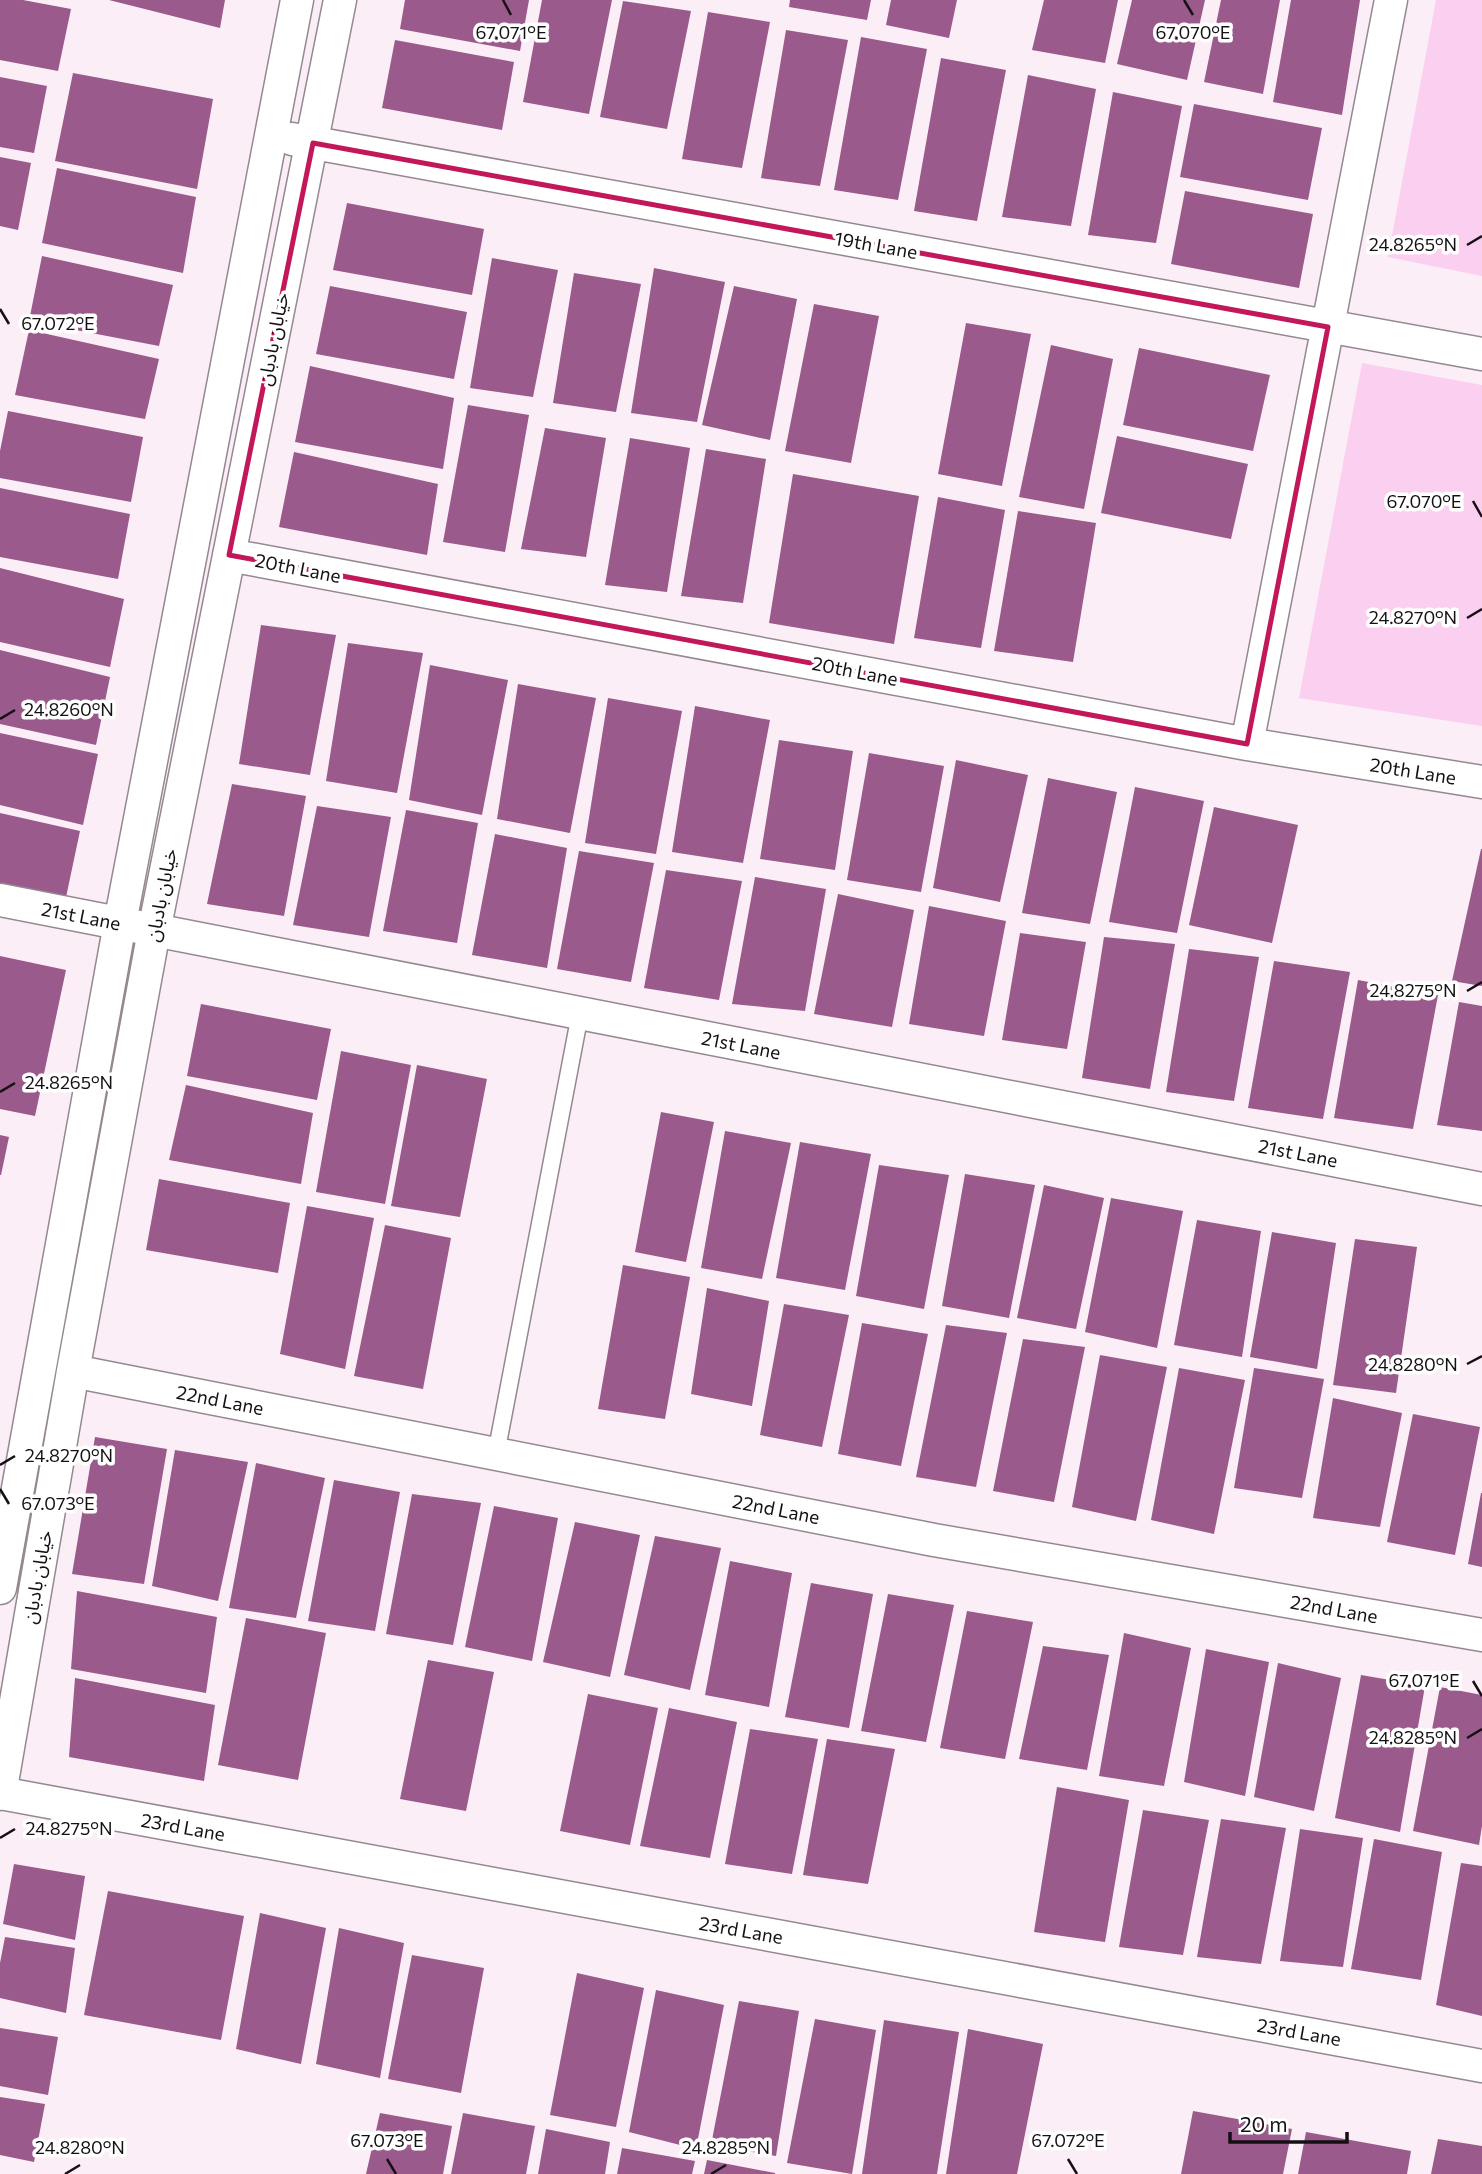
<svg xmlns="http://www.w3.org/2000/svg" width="1482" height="2174" font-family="Commissioner,'Noto Sans Arabic',sans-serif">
<rect width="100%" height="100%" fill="#fbeef7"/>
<path fill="#fbcfef" d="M 1436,0 L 1482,0 L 1482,276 L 1388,257 Z
M 1362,363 L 1482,385 L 1482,726 L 1299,698 Z"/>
<path fill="#9a5a8c" d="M 0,0 L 23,0 L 71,9 L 58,71 L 0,60 Z
M 109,0 L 225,0 L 220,28 Z
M 405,0 L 529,0 L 520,51 L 400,29 Z
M 542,0 L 612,0 L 589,114 L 523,102 Z
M 790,0 L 871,0 L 867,20 L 789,7 Z
M 891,0 L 957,0 L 949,38 L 886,25 Z
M 1044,0 L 1118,0 L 1105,63 L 1032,50 Z
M 1132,0 L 1205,0 L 1187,80 L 1117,64 Z
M 1221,0 L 1280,0 L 1263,94 L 1204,82 Z
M 1291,0 L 1360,0 L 1342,115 L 1273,102 Z
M 623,1 L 691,11 L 667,129 L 600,117 Z
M 708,12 L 770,22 L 742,168 L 682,159 Z
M 786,30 L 848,40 L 820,186 L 761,178 Z
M 861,37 L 927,49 L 898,200 L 834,190 Z
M 395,40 L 514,62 L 502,130 L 382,108 Z
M 941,58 L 1006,70 L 977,221 L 914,211 Z
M 73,73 L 213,99 L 197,189 L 55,161 Z
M 1028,75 L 1096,89 L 1071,226 L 1002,217 Z
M 0,77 L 47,86 L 34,153 L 0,147 Z
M 1113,92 L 1182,106 L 1156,243 L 1088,235 Z
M 1194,104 L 1322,128 L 1308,200 L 1180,177 Z
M 0,157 L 31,163 L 18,230 L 0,226 Z
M 57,168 L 196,197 L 183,273 L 42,243 Z
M 1185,191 L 1313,214 L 1299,288 L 1171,264 Z
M 347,203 L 484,229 L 472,295 L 333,270 Z
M 42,256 L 173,285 L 159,346 L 29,321 Z
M 492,258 L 558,270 L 533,397 L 470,388 Z
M 654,268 L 725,282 L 697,422 L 631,413 Z
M 574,273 L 641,284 L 616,412 L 553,403 Z
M 330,286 L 467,312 L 454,379 L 316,354 Z
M 734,286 L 797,299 L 770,440 L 702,425 Z
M 814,304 L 879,316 L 851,463 L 785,451 Z
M 966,323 L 1031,334 L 1002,486 L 938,474 Z
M 29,330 L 159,359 L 145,419 L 15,395 Z
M 1051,345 L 1113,359 L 1084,509 L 1019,497 Z
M 1139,348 L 1270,375 L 1253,451 L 1123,425 Z
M 310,366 L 454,398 L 443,469 L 295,442 Z
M 468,405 L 529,415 L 505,552 L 443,542 Z
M 8,411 L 143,437 L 131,502 L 0,478 L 0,451 Z
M 545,428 L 606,438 L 586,557 L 521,549 Z
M 1117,436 L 1248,464 L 1231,539 L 1101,513 Z
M 630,438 L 690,448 L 667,592 L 605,585 Z
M 706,449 L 766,459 L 743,603 L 681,596 Z
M 294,452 L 438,484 L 427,555 L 279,527 Z
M 793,474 L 919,496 L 894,644 L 769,623 Z
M 0,488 L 130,514 L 118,579 L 0,557 Z
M 938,497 L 1005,510 L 981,648 L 914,638 Z
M 1018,511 L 1096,523 L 1073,662 L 994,651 Z
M 0,568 L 124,599 L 110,667 L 0,642 Z
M 261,625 L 336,635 L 310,775 L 239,764 Z
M 348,643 L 423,653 L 397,793 L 326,781 Z
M 0,650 L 110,677 L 96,745 L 0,724 Z
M 430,665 L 508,680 L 482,815 L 409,800 Z
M 518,684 L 596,698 L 570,833 L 497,819 Z
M 608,698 L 682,711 L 656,854 L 585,843 Z
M 695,706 L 770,720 L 743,863 L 672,852 Z
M 0,733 L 98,754 L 83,825 L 0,805 Z
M 779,740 L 853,751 L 835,870 L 760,859 Z
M 869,753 L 944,766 L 921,892 L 847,880 Z
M 956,760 L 1028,775 L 1000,902 L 933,888 Z
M 1048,778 L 1117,792 L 1090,924 L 1022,913 Z
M 232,784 L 306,796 L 284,916 L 207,904 Z
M 1135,787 L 1204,801 L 1177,933 L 1109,922 Z
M 317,806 L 391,817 L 369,937 L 293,925 Z
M 1214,807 L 1298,825 L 1272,943 L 1189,925 Z
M 406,810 L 478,823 L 457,943 L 383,931 Z
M 0,813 L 80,831 L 65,902 L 0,886 Z
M 495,834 L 567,848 L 547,968 L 472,955 Z
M 1481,849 L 1482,849 L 1482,986 L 1452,981 Z
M 579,851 L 654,863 L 631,982 L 557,969 Z
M 666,870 L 742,881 L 719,1000 L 644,988 Z
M 755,877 L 826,889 L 805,1011 L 732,1004 Z
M 838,894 L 914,910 L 892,1027 L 814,1014 Z
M 929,906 L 1006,921 L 984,1036 L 909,1024 Z
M 1020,933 L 1086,942 L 1067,1049 L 1002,1040 Z
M 1104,937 L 1175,944 L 1150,1089 L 1082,1078 Z
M 1189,949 L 1259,957 L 1234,1101 L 1166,1092 Z
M 0,956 L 66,970 L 35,1116 L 0,1109 Z
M 1274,961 L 1350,972 L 1323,1119 L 1248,1108 Z
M 1358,980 L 1438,995 L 1413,1129 L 1334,1118 Z
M 1459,1002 L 1482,1006 L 1482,1131 L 1437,1125 Z
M 201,1004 L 331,1029 L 317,1100 L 187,1076 Z
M 341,1051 L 411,1065 L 385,1204 L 316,1192 Z
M 417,1065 L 487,1079 L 460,1217 L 391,1206 Z
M 186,1085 L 313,1113 L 301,1184 L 169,1160 Z
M 661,1112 L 714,1122 L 686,1262 L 635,1252 Z
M 725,1131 L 791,1143 L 762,1279 L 701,1268 Z
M 0,1135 L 9,1137 L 1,1175 L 0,1175 Z
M 800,1142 L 871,1154 L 845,1290 L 776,1278 Z
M 879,1165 L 949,1175 L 924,1309 L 856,1296 Z
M 965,1174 L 1035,1185 L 1009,1318 L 942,1306 Z
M 159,1179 L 290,1203 L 278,1273 L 146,1250 Z
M 1044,1185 L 1104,1198 L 1076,1329 L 1017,1318 Z
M 1111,1198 L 1183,1211 L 1157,1348 L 1085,1332 Z
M 307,1206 L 374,1218 L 345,1369 L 280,1354 Z
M 1197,1220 L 1261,1231 L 1242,1357 L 1174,1345 Z
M 385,1225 L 451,1238 L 423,1389 L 354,1376 Z
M 1272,1232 L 1336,1243 L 1317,1369 L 1250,1357 Z
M 1355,1239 L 1417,1247 L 1396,1393 L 1333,1385 Z
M 623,1265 L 690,1277 L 665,1419 L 598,1409 Z
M 707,1288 L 769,1301 L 752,1406 L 691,1394 Z
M 784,1304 L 849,1315 L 822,1447 L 760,1435 Z
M 862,1323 L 928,1334 L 901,1466 L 838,1454 Z
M 946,1325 L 1007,1333 L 976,1487 L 916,1477 Z
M 1023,1339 L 1085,1347 L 1054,1502 L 993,1491 Z
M 1100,1355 L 1167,1367 L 1136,1521 L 1072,1507 Z
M 1179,1368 L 1245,1380 L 1214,1534 L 1151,1520 Z
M 1254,1368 L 1324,1379 L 1302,1498 L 1234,1488 Z
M 1333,1398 L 1402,1413 L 1380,1527 L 1313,1518 Z
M 1413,1414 L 1480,1427 L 1455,1555 L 1387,1542 Z
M 95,1437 L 167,1449 L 144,1584 L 72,1574 Z
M 175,1450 L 248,1462 L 218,1601 L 152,1586 Z
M 256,1463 L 325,1478 L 296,1618 L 229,1608 Z
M 334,1480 L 400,1492 L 375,1631 L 308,1621 Z
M 1481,1493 L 1482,1493 L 1482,1567 L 1468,1564 Z
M 412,1494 L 481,1503 L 453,1645 L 386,1634 Z
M 494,1506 L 558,1518 L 532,1661 L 465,1647 Z
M 575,1522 L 640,1535 L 610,1677 L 543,1662 Z
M 655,1536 L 721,1548 L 690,1690 L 624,1675 Z
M 730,1561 L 792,1573 L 769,1707 L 705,1695 Z
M 811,1583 L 873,1594 L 849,1728 L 785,1717 Z
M 77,1591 L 217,1617 L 206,1693 L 71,1669 Z
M 888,1594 L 954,1605 L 926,1742 L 861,1731 Z
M 967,1611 L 1033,1622 L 1005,1759 L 940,1748 Z
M 246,1618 L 326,1633 L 298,1780 L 218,1765 Z
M 1124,1633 L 1191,1648 L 1164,1786 L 1099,1776 Z
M 1043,1646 L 1109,1655 L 1087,1770 L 1019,1759 Z
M 1206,1649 L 1269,1662 L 1245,1796 L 1184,1782 Z
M 428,1660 L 494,1672 L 466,1811 L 400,1799 Z
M 1278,1663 L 1341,1678 L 1314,1811 L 1254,1797 Z
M 1361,1675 L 1425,1686 L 1400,1832 L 1335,1818 Z
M 75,1678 L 215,1705 L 204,1781 L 69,1757 Z
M 1440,1687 L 1482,1695 L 1482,1826 L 1479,1845 L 1413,1831 Z
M 588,1694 L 658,1708 L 630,1845 L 560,1831 Z
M 669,1708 L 737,1722 L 710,1858 L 640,1846 Z
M 750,1729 L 818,1739 L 792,1874 L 725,1864 Z
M 827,1739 L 895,1749 L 868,1884 L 803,1875 Z
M 1057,1787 L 1129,1800 L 1105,1942 L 1034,1932 Z
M 1143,1810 L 1209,1820 L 1183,1955 L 1119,1947 Z
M 1221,1819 L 1286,1828 L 1261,1964 L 1197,1957 Z
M 1300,1829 L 1363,1838 L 1343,1967 L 1280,1961 Z
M 1374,1839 L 1442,1852 L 1421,1980 L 1351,1969 Z
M 1461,1863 L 1482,1866 L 1482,2016 L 1436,2005 Z
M 14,1864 L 85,1876 L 75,1940 L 3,1924 Z
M 108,1891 L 244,1916 L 221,2040 L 84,2015 Z
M 260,1913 L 326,1928 L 301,2064 L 236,2049 Z
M 339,1928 L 404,1943 L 380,2078 L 316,2064 Z
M 5,1937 L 75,1948 L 66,2013 L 0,1998 L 0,1963 Z
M 412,1955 L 484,1968 L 461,2093 L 388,2079 Z
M 577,1973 L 644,1988 L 616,2127 L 550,2115 Z
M 656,1990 L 724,2005 L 696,2149 L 629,2132 Z
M 739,2001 L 799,2011 L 776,2156 L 711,2145 Z
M 815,2019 L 876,2030 L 852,2174 L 787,2163 Z
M 884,2020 L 959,2032 L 937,2174 L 862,2174 Z
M 0,2028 L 58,2037 L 48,2095 L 0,2086 Z
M 968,2029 L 1043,2044 L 1017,2174 L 946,2174 Z
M 0,2097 L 45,2104 L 34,2162 L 0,2155 Z
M 1193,2111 L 1292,2129 L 1283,2174 L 1181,2174 Z
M 380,2113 L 452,2126 L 443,2174 L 366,2174 Z
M 463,2113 L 535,2126 L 526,2174 L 451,2174 Z
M 546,2129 L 610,2142 L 605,2174 L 538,2174 Z
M 1306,2132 L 1411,2151 L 1407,2174 L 1298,2174 Z
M 1438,2139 L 1482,2146 L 1482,2174 L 1431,2174 Z
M 622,2148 L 695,2161 L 692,2174 L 617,2174 Z
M 707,2160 L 775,2173 L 775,2174 L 704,2174 Z"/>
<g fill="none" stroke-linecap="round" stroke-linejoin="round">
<g stroke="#948891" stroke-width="19">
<path id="lane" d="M 496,1454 L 580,1014"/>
</g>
<g stroke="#948891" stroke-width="35">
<path id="street" d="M 292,139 L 1482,354
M 229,555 L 1247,744 L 1482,782
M 1247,744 L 1391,0
M 0,900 L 1482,1189
M 73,1371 L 934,1540 L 1482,1635
M 0,1588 L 120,923 L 297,0
M 0,1793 L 1482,2066
M 0,1794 L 73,1371 L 154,931 L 340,0"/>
</g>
<use href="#lane" stroke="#fff" stroke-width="16"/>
<use href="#street" stroke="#fff" stroke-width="32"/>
</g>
<path fill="none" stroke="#c2185b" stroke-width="5" stroke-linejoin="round" d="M 313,143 L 1328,327 L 1247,744 L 229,555 Z"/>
<path fill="none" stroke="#141013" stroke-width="2.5" d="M 503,0 L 511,15M 1184,0 L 1193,15M 1467,245 L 1482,236M 0,309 L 9,324M 1473,501 L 1482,517M 1467,618 L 1482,609M 0,719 L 15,710M 1467,991 L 1482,982M 0,1092 L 15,1083M 1467,1364 L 1482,1356M 0,1465 L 15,1456M 0,1489 L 9,1504M 1473,1681 L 1482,1696M 1467,1738 L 1482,1729M 0,1838 L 15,1829M 387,2159 L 396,2174M 1068,2159 L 1077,2174M 65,2174 L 80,2165M 711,2174 L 726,2165"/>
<g text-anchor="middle" stroke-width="7" stroke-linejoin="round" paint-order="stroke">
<g font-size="19" fill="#141013" stroke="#fff">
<text transform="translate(876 245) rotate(10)" y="7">19th Lane</text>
<text transform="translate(273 339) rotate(-79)" y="7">خیابان بادبان</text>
<text transform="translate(298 568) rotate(11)" y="7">20th Lane</text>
<text transform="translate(855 671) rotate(11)" y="7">20th Lane</text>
<text transform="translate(1413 771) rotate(9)" y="7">20th Lane</text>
<text transform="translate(161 895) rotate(-79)" y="7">خیابان بادبان</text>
<text transform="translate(81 916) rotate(11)" y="7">21st Lane</text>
<text transform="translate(741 1045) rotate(11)" y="7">21st Lane</text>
<text transform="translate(1298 1153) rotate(11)" y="7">21st Lane</text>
<text transform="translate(220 1400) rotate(11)" y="7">22nd Lane</text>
<text transform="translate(776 1509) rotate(11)" y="7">22nd Lane</text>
<text transform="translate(37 1577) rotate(-80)" y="7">خیابان بادبان</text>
<text transform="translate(1334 1609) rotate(10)" y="7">22nd Lane</text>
<text transform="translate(183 1827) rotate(10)" y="7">23rd Lane</text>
<text transform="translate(741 1930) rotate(10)" y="7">23rd Lane</text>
<text transform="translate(1299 2032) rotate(10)" y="7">23rd Lane</text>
</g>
</g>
<g font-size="18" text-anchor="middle" fill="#141013" stroke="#fff" stroke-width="7" stroke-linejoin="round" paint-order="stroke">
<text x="511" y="39">67.071°E</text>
<text x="1193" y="39">67.070°E</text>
<text x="1413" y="251">24.8265°N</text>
<text x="58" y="330">67.072°E</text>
<text x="1424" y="508">67.070°E</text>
<text x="1413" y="624">24.8270°N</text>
<text x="69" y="716">24.8260°N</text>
<text x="1413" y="997">24.8275°N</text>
<text x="69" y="1089">24.8265°N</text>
<text x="1413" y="1371">24.8280°N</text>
<text x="69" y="1462">24.8270°N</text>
<text x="58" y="1510">67.073°E</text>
<text x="1424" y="1687">67.071°E</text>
<text x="1413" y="1744">24.8285°N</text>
<text x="69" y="1835">24.8275°N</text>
<text x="387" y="2147">67.073°E</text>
<text x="1068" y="2147">67.072°E</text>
<text x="80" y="2154">24.8280°N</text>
<text x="726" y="2154">24.8285°N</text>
</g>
<path d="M1230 2132v10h117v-10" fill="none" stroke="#141013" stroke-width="3.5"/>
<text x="1240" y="2132" font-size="21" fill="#141013" stroke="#ffffff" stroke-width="5" paint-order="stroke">20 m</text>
</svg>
